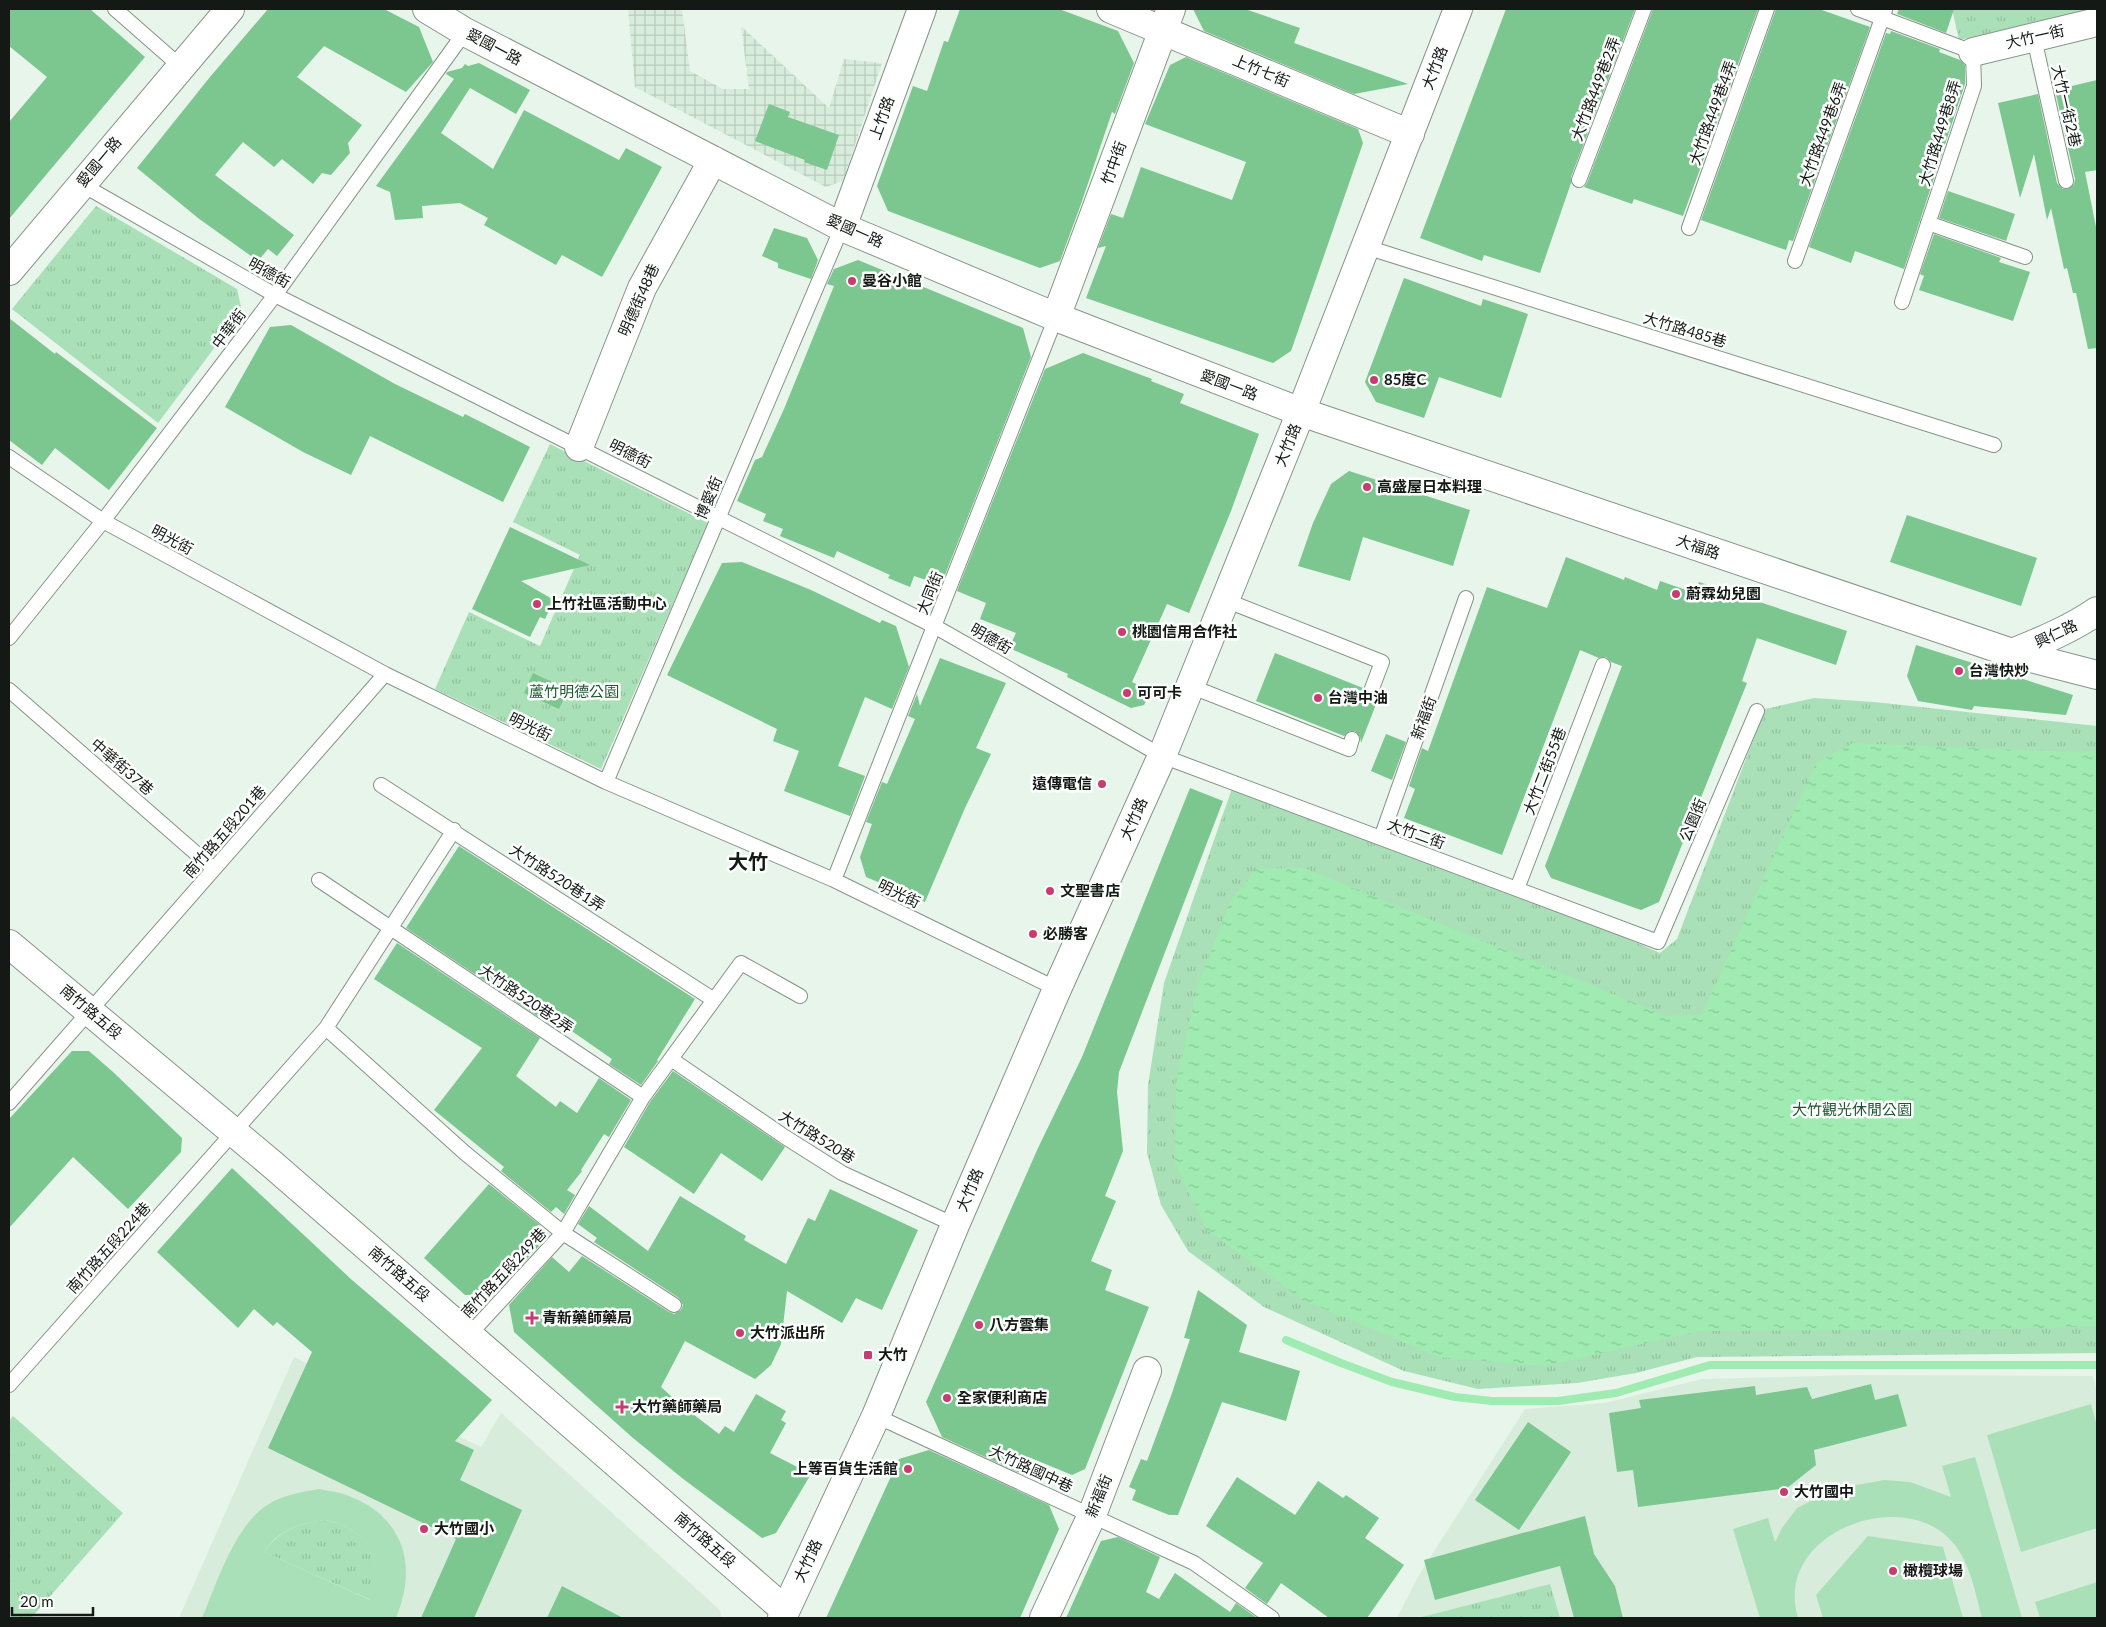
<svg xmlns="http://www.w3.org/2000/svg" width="2106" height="1627" font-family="Lato,'Noto Sans TC',sans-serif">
<defs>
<pattern id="industrial-grid" width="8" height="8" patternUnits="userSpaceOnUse" patternTransform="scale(1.25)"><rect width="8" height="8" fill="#d8ecdc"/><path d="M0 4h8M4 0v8" fill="none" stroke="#b8cabc"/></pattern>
<pattern id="grass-tufts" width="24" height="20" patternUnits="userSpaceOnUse" patternTransform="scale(1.25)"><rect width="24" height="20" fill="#aae0b7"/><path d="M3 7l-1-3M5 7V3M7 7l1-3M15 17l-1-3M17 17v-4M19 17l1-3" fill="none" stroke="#91c09d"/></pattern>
<pattern id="water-ripples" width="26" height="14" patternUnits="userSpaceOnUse" patternTransform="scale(1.25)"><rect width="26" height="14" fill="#9febb2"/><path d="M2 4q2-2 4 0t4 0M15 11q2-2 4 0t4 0" fill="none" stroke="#88c998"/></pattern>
</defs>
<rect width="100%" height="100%" fill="#e7f5ea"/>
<path fill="#d8ecdc" d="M 294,1357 L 481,1447 L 501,1413 L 720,1610 L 721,1618 L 179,1618 Z
M 1858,1375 L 2093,1376 L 2097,1392 L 2097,1618 L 1397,1618 L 1419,1575 L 1525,1409 L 1605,1403 L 1702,1379 Z"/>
<path fill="url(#industrial-grid)" d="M 628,9 L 682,9 L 690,71 L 723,89 L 749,89 L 741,26 L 829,108 L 844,59 L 882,63 L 843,181 L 826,187 L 635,87 Z"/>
<path fill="url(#grass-tufts)" d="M 1952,9 L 2091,9 L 1959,40 Z
M 96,206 L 237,289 L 242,311 L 158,423 L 12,309 Z
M 550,444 L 708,523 L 601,769 L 435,689 L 469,612 L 540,646 L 580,555 L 513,522 Z
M 1814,698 L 1874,702 L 2097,726 L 2097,1353 L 1697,1357 L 1636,1373 L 1577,1383 L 1478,1389 L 1404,1371 L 1264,1307 L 1188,1251 L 1161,1205 L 1147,1153 L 1148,1085 L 1164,983 L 1235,780 L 1407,843 L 1660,953 L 1677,939 L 1765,709 Z
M 13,1416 L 123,1513 L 31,1618 L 9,1618 L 9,1421 Z
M 326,1520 C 370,1530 383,1559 371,1600 L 264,1552 C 279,1530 300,1523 326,1520 Z
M 1550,1584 L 1560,1618 L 1418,1618 Z"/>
<path fill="#aae0b7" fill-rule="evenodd" d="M 2091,1404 L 2097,1426 L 2097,1528 L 2021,1552 L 1987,1435 Z
M 1975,1457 L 2022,1618 L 1982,1618 C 1975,1593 1971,1565 1954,1544 C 1907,1484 1772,1531 1798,1618 L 1760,1618 L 1733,1529 L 1768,1518 L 1775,1542 L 1782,1528 L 1797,1508 L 1835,1489 L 1884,1480 L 1910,1482 L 1951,1497 L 1942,1466 Z
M 319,1489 C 329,1491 340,1492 349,1496 C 404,1517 418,1566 396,1618 L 202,1618 C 217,1583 234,1527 267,1505 C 282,1495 302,1492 319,1489 ZM 326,1520 C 368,1529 384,1559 370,1600 L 264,1552 C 278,1529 301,1523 326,1520 Z
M 1868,1536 L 1943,1547 L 1963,1618 L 1823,1618 L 1816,1595 Z
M 2097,1582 L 2097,1618 L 2040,1618 L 2035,1602 Z"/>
<path fill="url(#water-ripples)" d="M 1853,743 L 2097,753 L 2097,1326 L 2010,1329 L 1699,1331 L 1545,1366 L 1438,1357 L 1303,1300 L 1207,1230 L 1175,1163 L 1176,1083 L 1197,988 L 1230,902 L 1256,869 L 1302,867 L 1667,1016 L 1702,1014 L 1816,763 Z"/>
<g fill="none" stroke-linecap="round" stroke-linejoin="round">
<path stroke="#9febb2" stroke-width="8" d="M 1286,1340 L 1341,1363 L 1392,1382 L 1455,1397 L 1492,1401 L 1558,1401 L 1616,1393 L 1710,1365 L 2097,1365"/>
</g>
<path fill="#7cc68f" d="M 9,9 L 90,9 L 145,57 L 9,219 L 9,122 L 47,77 L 9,46 Z
M 268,9 L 384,9 L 419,27 L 433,62 L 406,92 L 324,46 L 297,77 L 362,125 L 348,143 L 350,153 L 331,175 L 322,173 L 313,184 L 282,159 L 274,167 L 243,142 L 215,175 L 294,235 L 277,256 L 268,249 L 258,261 L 198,218 L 137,168 L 210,77 Z
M 960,9 L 1059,9 L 1118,31 L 1134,63 L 1115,114 L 1112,112 L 1081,204 L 1060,261 L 1040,268 L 888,211 L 877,186 L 913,86 L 927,91 L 944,41 L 948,42 Z
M 1193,9 L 1245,9 L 1300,28 L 1294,43 L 1408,84 L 1354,94 L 1204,31 Z
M 1506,9 L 1635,9 L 1571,177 L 1571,183 L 1540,273 L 1484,255 L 1482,261 L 1420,238 Z
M 1653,9 L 1758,9 L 1683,216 L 1634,199 L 1632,204 L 1584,187 L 1587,183 Z
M 1776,9 L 1819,9 L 1870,27 L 1793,241 L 1789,240 L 1786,250 L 1701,220 Z
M 1899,9 L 1954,9 L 1946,33 L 1897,14 Z
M 1891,31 L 1940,49 L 1939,52 L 1960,60 L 1965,65 L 1965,84 L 1904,269 L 1855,251 L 1851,263 L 1809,247 L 1886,33 L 1890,34 Z
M 1186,57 L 1358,129 L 1363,143 L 1291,351 L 1273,363 L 1086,298 L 1106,246 L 1098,248 L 1111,214 L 1123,218 L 1141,167 L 1232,200 L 1246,162 L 1145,124 L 1170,65 Z
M 479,63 L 530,90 L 516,114 L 470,88 L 441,133 L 493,169 L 524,110 L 619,160 L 626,148 L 662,167 L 602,277 L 562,255 L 556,265 L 484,225 L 488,218 L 460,203 L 422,206 L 423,218 L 395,220 L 390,192 L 376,186 L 454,79 L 446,74 L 447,72 L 462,68 L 465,64 L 468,66 Z
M 2097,80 L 2097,170 L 2085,172 L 2097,232 L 2097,348 L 2088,349 L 2076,293 L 2073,293 L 2067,268 L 2064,269 L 2051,208 L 2047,220 L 2034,154 L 2020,198 L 1998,103 L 2038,94 L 2057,183 L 2063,189 L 2068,189 L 2074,184 L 2075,179 L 2055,90 Z
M 769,104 L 790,112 L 788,117 L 839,135 L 827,170 L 804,162 L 805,160 L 755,141 Z
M 1948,191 L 2015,214 L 2006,241 L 1939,218 Z
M 774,228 L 807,238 L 818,260 L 811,279 L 778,268 L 778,263 L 762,256 Z
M 1934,234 L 2001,258 L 1999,262 L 2030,272 L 2013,321 L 1919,290 L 1924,276 L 1920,274 Z
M 858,260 L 1023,328 L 1031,357 L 941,585 L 914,576 L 910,587 L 888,578 L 890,575 L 837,551 L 834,558 L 780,536 L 783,529 L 763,521 L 766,514 L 737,501 L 755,460 L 762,457 L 784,409 L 834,286 L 827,284 L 834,269 Z
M 1404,278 L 1481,306 L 1483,299 L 1528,314 L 1501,398 L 1439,377 L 1424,418 L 1376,402 L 1365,382 Z
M 9,318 L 55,354 L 56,352 L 157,428 L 109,490 L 55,448 L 42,465 L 9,440 Z
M 291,325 L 395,384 L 463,417 L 465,414 L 530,447 L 503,502 L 370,436 L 351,475 L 303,452 L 225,407 L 270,327 Z
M 1083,353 L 1152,379 L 1151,381 L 1184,394 L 1180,403 L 1259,434 L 1231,511 L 1189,613 L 1167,604 L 1132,682 L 1151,691 L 1144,705 L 1131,708 L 1067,677 L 1068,674 L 1009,648 L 1016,633 L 980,619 L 986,603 L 957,591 L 1045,369 Z
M 1349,471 L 1470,510 L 1453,566 L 1363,537 L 1350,581 L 1298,566 L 1313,523 L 1331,484 Z
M 1907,515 L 2037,558 L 2021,606 L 1890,562 Z
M 510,527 L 590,565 L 521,581 L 554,600 L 545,619 L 540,617 L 530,637 L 472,609 Z
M 1566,557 L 1624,580 L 1625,577 L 1657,590 L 1660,581 L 1695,593 L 1699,582 L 1847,631 L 1836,665 L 1757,638 L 1742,681 L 1747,683 L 1659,902 L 1641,910 L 1551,878 L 1545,866 L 1622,666 L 1611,662 L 1606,657 L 1599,658 L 1580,650 L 1502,855 L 1404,818 L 1415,789 L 1409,786 L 1422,748 L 1428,751 L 1487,587 L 1547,608 Z
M 742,562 L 811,590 L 880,623 L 882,620 L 896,626 L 909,667 L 892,709 L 865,697 L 838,766 L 865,776 L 850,816 L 784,791 L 799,751 L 773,741 L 777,729 L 667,675 L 722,563 Z
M 1916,645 L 2073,695 L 2066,715 L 1974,706 L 1972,710 L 1918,701 L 1907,676 Z
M 1275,653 L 1363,688 L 1362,693 L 1367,699 L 1373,700 L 1380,694 L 1361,743 L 1360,737 L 1355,731 L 1350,731 L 1344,736 L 1256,701 Z
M 940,658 L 1006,683 L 976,748 L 991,754 L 965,808 L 925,902 L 866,877 L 860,857 L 872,824 L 866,822 L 882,782 L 887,784 L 915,719 L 908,716 L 917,694 L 920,706 Z
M 533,673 L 568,690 L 559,709 L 524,693 Z
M 1386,734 L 1406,742 L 1392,780 L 1371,771 Z
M 1190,788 L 1223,801 L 1119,1072 L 1117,1092 L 1123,1151 L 1105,1196 L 1116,1201 L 1091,1261 L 1112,1270 L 1105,1290 L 1149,1307 L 1085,1469 L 1072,1475 L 1031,1458 L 1024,1475 L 942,1437 L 926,1402 L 1038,1148 L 1082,1057 Z
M 459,846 L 695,999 L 657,1060 L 658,1061 L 641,1085 L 609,1064 L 612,1059 L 553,1018 L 549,1024 L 406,928 Z
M 397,943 L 540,1038 L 516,1076 L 556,1107 L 560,1101 L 577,1113 L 599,1078 L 631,1100 L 609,1137 L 604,1134 L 581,1170 L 582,1171 L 567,1190 L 575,1195 L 564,1214 L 556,1207 L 551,1212 L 501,1171 L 504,1167 L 434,1110 L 482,1048 L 374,979 Z
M 72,1051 L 89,1051 L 113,1072 L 182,1138 L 181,1152 L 128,1209 L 73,1157 L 9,1228 L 9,1119 Z
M 673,1071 L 785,1147 L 762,1181 L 721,1153 L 694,1194 L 624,1147 L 650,1102 Z
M 232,1168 L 352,1280 L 492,1400 L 455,1441 L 474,1450 L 460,1480 L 522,1510 L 474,1618 L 421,1618 L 456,1539 L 268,1448 L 312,1352 L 277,1322 L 273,1326 L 254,1309 L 238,1328 L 157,1252 Z
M 489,1184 L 540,1225 L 530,1237 L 539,1246 L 504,1284 L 501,1269 L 479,1295 L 465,1295 L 424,1258 Z
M 830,1189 L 918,1230 L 882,1310 L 856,1298 L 842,1323 L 787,1291 L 781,1344 L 771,1365 L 755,1379 L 685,1341 L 661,1387 L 681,1405 L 719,1434 L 725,1426 L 734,1432 L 756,1394 L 786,1411 L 781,1420 L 786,1423 L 770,1453 L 811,1474 L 776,1533 L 762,1538 L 682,1478 L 633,1438 L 514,1332 L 509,1305 L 552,1257 L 569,1272 L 582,1256 L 669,1312 L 674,1314 L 681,1310 L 683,1305 L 679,1298 L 594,1242 L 597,1238 L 578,1224 L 589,1206 L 648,1251 L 680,1196 L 746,1236 L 744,1240 L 786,1264 L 808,1218 L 815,1221 Z
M 1198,1290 L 1247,1325 L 1239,1352 L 1300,1371 L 1286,1421 L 1222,1402 L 1178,1515 L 1169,1515 L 1132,1500 L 1136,1490 L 1129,1487 L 1141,1459 L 1147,1461 L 1171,1396 L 1190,1339 L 1184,1338 Z
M 1871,1384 L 1875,1400 L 1898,1394 L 1907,1426 L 1814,1450 L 1816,1465 L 1787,1488 L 1638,1507 L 1633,1470 L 1617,1472 L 1609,1413 L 1641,1408 L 1639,1400 L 1755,1386 L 1756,1395 L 1807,1387 L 1812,1399 Z
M 1528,1422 L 1571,1452 L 1519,1530 L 1475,1500 Z
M 929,1450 L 1049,1505 L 1059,1529 L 1020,1618 L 826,1618 L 899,1459 Z
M 1237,1477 L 1295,1515 L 1318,1481 L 1343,1498 L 1346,1495 L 1379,1518 L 1365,1538 L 1404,1565 L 1367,1618 L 1329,1618 L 1281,1583 L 1267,1604 L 1245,1588 L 1263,1563 L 1206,1526 Z
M 1585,1516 L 1594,1554 L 1615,1586 L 1623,1618 L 1574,1618 L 1560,1566 L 1435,1600 L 1424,1560 Z
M 1118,1537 L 1160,1557 L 1146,1592 L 1159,1599 L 1175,1573 L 1230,1612 L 1236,1603 L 1257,1618 L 1066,1618 L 1101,1541 Z
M 562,1586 L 623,1618 L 547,1618 Z"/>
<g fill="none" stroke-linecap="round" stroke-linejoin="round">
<g stroke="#879389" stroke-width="16">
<path id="service" d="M 115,9 L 180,66
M 1858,9 L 1973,52 L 1974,86 L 1902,302
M 2034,38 L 2066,181
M 1579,180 L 1644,9
M 81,184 L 275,295 L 934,626 L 1162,756 L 1658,942 L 1757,711
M 1928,223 L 2025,257
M 1689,228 L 1767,9
M 1366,247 L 1994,445
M 1795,261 L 1885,10
M 9,457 L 103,521 L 385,674 L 606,782 L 834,880 L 1057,989
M 1225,600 L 1382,662 L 1371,691
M 9,638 L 103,521 L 275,295 L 465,32
M 1190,686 L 1349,749 L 1352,739
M 9,690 L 214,869
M 606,782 L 842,227
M 381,785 L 714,1000
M 1381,838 L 1466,598
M 319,880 L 643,1097
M 834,880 L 1056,317
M 1517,889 L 1603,665
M 326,1028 L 465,1153 L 563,1233 L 674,1305
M 671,1059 L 785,1137 L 842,1173 L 955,1225
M 9,1103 L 385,674
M 469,1335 L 563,1233 L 643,1097 L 741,963 L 800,996
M 9,1385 L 326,1028 L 454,830
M 876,1416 L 1194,1563 L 1272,1618"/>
</g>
<g stroke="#879389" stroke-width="30">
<path id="minor" d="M 427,9 L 465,32 L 842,227 L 1056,317 L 1301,412
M 1111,9 L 1410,134
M 1973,52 L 2097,22
M 842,227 L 922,9
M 9,271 L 230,9
M 1056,317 L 1171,9
M 579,447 L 642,288 L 713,160
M 2012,653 C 2042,641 2071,629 2097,611
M 1044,1618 L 1092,1515 L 1147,1371"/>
</g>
<g stroke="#879389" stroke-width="30">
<path id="tertiary" d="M 1301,412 L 2012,653 L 2097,675
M 9,944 L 273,1165 L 785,1610"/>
</g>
<g stroke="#879389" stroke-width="30">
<path id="secondary" d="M 782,1618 L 876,1416 L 955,1225 L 1057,989 L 1162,756 L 1301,412 L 1458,9"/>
</g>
<use href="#service" stroke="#fff" stroke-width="14"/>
<use href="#minor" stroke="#fff" stroke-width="28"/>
<use href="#tertiary" stroke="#fff" stroke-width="28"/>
<use href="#secondary" stroke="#fff" stroke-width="28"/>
</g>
<g fill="#c83c71" stroke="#fcfffd" stroke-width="2">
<circle cx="852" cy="281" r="5"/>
<circle cx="1374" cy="380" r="5"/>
<circle cx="1367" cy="487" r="5"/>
<circle cx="1676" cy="594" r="5"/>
<circle cx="537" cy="604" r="5"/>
<circle cx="1122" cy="632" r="5"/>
<circle cx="1959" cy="671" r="5"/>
<circle cx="1127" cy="693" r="5"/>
<circle cx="1318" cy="698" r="5"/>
<circle cx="1102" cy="784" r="5"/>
<circle cx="1050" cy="891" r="5"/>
<circle cx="1033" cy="934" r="5"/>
<path d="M529.5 1310.5h5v5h5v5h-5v5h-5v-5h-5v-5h5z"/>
<circle cx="979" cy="1325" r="5"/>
<circle cx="740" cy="1333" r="5"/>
<rect x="863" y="1350" width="10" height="10" rx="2.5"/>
<circle cx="947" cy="1398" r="5"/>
<path d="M619.5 1399.5h5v5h5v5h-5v5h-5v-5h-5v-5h5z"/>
<circle cx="908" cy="1469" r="5"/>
<circle cx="1784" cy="1492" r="5"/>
<circle cx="424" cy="1529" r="5"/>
<circle cx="1893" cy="1571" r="5"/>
</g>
<g text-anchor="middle" stroke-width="5" stroke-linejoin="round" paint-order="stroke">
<g font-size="15" fill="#151916" stroke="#fcfffd">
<text transform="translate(2035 37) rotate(-13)" y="5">大竹一街</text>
<text transform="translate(494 47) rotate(28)" y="5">愛國一路</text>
<text transform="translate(1435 68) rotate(-69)" y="5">大竹路</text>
<text transform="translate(1261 71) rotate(23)" y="5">上竹七街</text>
<text transform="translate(1596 89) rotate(-69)" y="5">大竹路449巷2弄</text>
<text transform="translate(2066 106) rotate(77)" y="5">大竹一街2巷</text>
<text transform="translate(1713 113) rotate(-70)" y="5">大竹路449巷4弄</text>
<text transform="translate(882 118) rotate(-70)" y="5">上竹路</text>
<text transform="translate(1940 133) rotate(-73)" y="5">大竹路449巷8弄</text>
<text transform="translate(1823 134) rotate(-70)" y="5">大竹路449巷6弄</text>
<text transform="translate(99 162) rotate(-50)" y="5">愛國一路</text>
<text transform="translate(1114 163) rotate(-70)" y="5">竹中街</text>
<text transform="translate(855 231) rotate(24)" y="5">愛國一路</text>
<text transform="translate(269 273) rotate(29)" y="5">明德街</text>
<text transform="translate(639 300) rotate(-66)" y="5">明德街48巷</text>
<text transform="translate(229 329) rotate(-53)" y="5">中華街</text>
<text transform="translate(1685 330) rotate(17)" y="5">大竹路485巷</text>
<text transform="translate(1229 385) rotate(21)" y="5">愛國一路</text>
<text transform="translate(1288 445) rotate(-68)" y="5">大竹路</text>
<text transform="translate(630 454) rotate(27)" y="5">明德街</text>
<text transform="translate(709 498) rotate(-67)" y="5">博愛街</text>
<text transform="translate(172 540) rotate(28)" y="5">明光街</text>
<text transform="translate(1698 547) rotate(19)" y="5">大福路</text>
<text transform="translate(930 593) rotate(-68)" y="5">大同街</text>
<text transform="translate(2056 634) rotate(-25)" y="5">興仁路</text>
<text transform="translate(991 639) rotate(30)" y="5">明德街</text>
<text transform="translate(1424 718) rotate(-70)" y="5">新福街</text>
<text transform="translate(530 727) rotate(26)" y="5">明光街</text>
<text transform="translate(122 767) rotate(41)" y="5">中華街37巷</text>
<text transform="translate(1545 771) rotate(-69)" y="5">大竹二街55巷</text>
<text transform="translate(1134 819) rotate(-66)" y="5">大竹路</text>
<text transform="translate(1693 820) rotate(-67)" y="5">公園街</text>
<text transform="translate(225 832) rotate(-49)" y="5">南竹路五段201巷</text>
<text transform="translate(1416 834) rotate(20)" y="5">大竹二街</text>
<text transform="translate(557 878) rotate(33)" y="5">大竹路520巷1弄</text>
<text transform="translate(899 894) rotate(26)" y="5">明光街</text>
<text transform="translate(526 999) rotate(34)" y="5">大竹路520巷2弄</text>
<text transform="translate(91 1012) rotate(40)" y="5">南竹路五段</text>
<text transform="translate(817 1137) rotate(32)" y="5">大竹路520巷</text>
<text transform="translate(970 1190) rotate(-67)" y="5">大竹路</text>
<text transform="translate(109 1248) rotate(-48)" y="5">南竹路五段224巷</text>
<text transform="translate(504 1273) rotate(-47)" y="5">南竹路五段249巷</text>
<text transform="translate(399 1274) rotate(41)" y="5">南竹路五段</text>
<text transform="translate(1031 1469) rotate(25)" y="5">大竹路國中巷</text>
<text transform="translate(1099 1496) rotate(-68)" y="5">新福街</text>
<text transform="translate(705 1540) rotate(41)" y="5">南竹路五段</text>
<text transform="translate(808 1561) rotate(-65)" y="5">大竹路</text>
</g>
<g font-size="15" font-weight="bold" fill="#151916" stroke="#fcfffd" text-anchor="start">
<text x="862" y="286">曼谷小館</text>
<text x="1384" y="385">85度C</text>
<text x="1377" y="492">高盛屋日本料理</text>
<text x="1686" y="599">蔚霖幼兒園</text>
<text x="547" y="609">上竹社區活動中心</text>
<text x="1132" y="637">桃園信用合作社</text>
<text x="1969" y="676">台灣快炒</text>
<text x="1137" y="698">可可卡</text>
<text x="1328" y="703">台灣中油</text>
<text x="1092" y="789" text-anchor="end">遠傳電信</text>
<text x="1060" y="896">文聖書店</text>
<text x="1043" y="939">必勝客</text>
<text x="542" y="1323">青新藥師藥局</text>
<text x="989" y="1330">八方雲集</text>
<text x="750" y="1338">大竹派出所</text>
<text x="878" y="1360">大竹</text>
<text x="957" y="1403">全家便利商店</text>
<text x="632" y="1412">大竹藥師藥局</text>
<text x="898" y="1474" text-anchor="end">上等百貨生活館</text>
<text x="1794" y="1497">大竹國中</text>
<text x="434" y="1534">大竹國小</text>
<text x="1903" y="1576">橄欖球場</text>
</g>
<g font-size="15" fill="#205631" stroke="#fcfffd">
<text x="574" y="697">蘆竹明德公園</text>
<text x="1852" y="1115">大竹觀光休閒公園</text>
</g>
<g font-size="20" font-weight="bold" fill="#151916" stroke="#fcfffd">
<text x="748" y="869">大竹</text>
</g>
</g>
<rect width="2106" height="1627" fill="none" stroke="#151916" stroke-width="20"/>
<path d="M12 1607v8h81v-8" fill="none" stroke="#151916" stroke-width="2.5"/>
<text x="20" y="1607" font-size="15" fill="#151916" stroke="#fcfffd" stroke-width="4" paint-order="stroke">20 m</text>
</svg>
